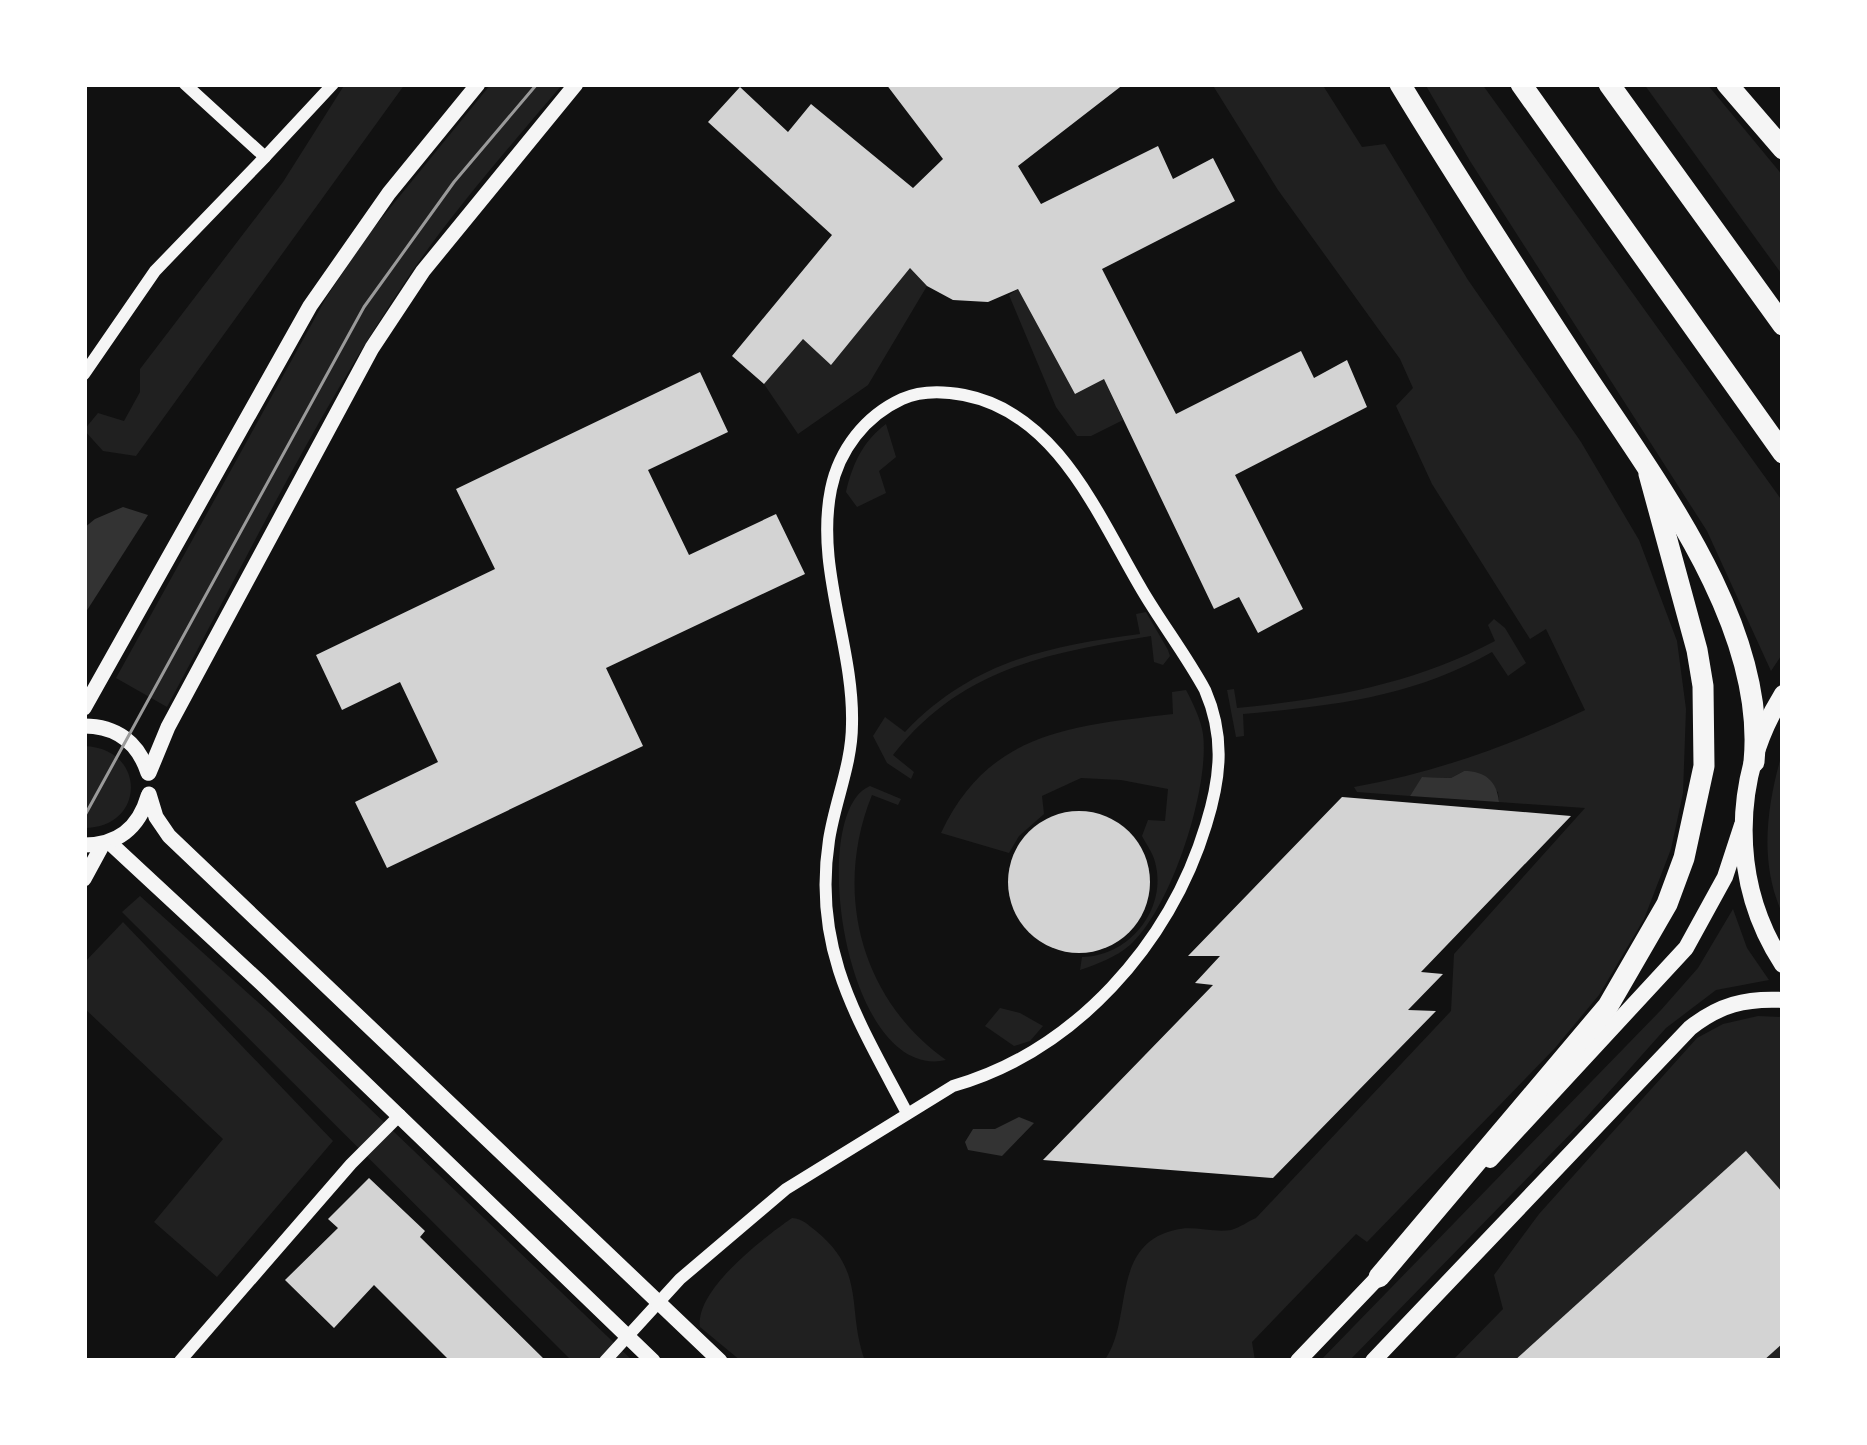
<svg xmlns="http://www.w3.org/2000/svg" width="1867" height="1445" font-family="Quicksand,sans-serif">
	<style>
		.green { fill: #202020 }
		.water { fill: #333 }
		.building { fill: #d3d3d3 }
		.lines { fill: none; stroke-linecap: round; stroke-linejoin: round }
		.minor { stroke: #f5f5f5; stroke-width: 12 }
		.tertiary { stroke: #f5f5f5; stroke-width: 15 }
		.secondary { stroke: #f5f5f5; stroke-width: 16 }
		.primary { stroke: #f5f5f5; stroke-width: 18 }
		.motorway { stroke: #f5f5f5; stroke-width: 21 }
		.tram { stroke: #9a9a9a; stroke-width: 3 }
	</style>
	<rect width="100%" height="100%" fill="#111"/>
	<g class="green">
		<polygon points="345,84 405,84 136,456 103,451 84,430 98,413 124,421 140,392 140,369 283,182"/>
		<path d="M491,84L562,85C511,145 458,205 413,270C319,408 246,560 167,707L116,678L326,298L368,235Z"/>
		<path d="M1212,84H1322L1362,147L1385,144L1468,280L1581,442L1639,540L1677,641L1686,709L1683,793L1671,849L1644,919L1599,995L1555,1048L1367,1242L1356,1234L1252,1342L1255,1361H1104C1134,1321 1109,1245 1175,1230C1192,1225 1213,1233 1231,1230C1239,1228 1249,1221 1256,1218L1451,1011L1454,954L1585,808L1499,802L1498,792L1464,771L1451,778L1423,777L1410,796L1357,792L1354,787C1434,773 1512,745 1585,710L1546,629L1530,639L1432,484L1396,406L1413,388L1400,359L1278,190Z"/>
		<polygon points="1425,84 1482,84 1783,502 1783,653 1771,671 1707,531 1470,161"/>
		<polygon points="1644,84 1707,84 1783,176 1783,276"/>
		<polygon points="910,268 927,286 868,385 798,434 764,384 803,339 831,364"/>
		<polygon points="1018,289 1075,394 1104,379 1123,420 1091,436 1077,436 1056,407 1009,295"/>
		<path d="M886,424L896,457L879,471L886,493L857,507L846,492C852,465 863,441 886,424Z"/>
		<path d="M1146,612L1168,650L1170,656L1163,665L1154,662L1151,636C1048,653 961,668 893,755L914,772L911,779L887,763L873,736L885,717L905,732C972,662 1047,646 1140,634L1136,614Z"/>
		<path d="M1494,619L1505,628L1526,663L1508,676L1492,652C1413,697 1332,706 1243,714L1244,736L1236,737L1227,690L1234,689L1237,708C1329,699 1414,684 1495,641L1488,625Z"/>
		<path d="M1186,690C1193,703 1201,720 1203,734C1210,788 1171,909 1130,945C1116,957 1098,964 1080,970L1082,957C1129,957 1168,909 1155,862C1153,853 1146,844 1142,836L1148,820L1165,821L1168,789L1121,780L1081,778L1042,796L1044,814L1019,836L1009,853L941,833C989,731 1072,726 1173,714L1172,692Z"/>
		<path d="M84,746C147,748 146,828 84,828Z"/>
		<path d="M1783,750V915C1758,862 1767,804 1783,750Z"/>
		<path d="M870,786L901,799L898,805L872,795C833,891 860,999 946,1060C845,1083 806,812 870,786Z"/>
		<polygon points="140,896 270,1013 633,1361 572,1361 122,912"/>
		<polygon points="1733,909 1747,948 1769,980 1716,990 1666,1028 1583,1121 1349,1361 1320,1361 1661,1010 1698,968"/>
		<polygon points="123,922 333,1141 217,1277 154,1222 223,1139 84,1008 84,963"/>
		<polygon points="1000,1008 1020,1013 1043,1026 1030,1041 1014,1046 985,1026"/>
		<polygon points="1758,1016 1783,1017 1783,1361 1452,1361 1503,1309 1494,1275 1539,1214 1697,1038 1723,1024"/>
		<path d="M792,1218C803,1219 807,1224 816,1231C867,1273 846,1308 865,1361H741L700,1327C695,1290 762,1239 792,1218Z"/>
	</g>
	<g class="water">
		<polygon points="123,507 148,515 84,615 84,528 95,519"/>
		<path d="M1464,771C1485,771 1497,781 1499,802L1410,796L1422,777L1451,778Z"/>
		<polygon points="1019,1117 1034,1123 1002,1156 968,1150 965,1142 973,1129 995,1129"/>
	</g>
	<g class="building">
		<polygon points="886,84 1124,84 1018,166 1041,204 1158,146 1173,179 1213,158 1235,201 1102,269 1176,414 1301,351 1314,378 1347,360 1367,407 1235,475 1303,609 1258,633 1239,597 1214,609 1104,379 1075,394 1018,289 988,302 953,300 927,286 910,268 831,365 803,339 764,384 732,356 832,235 708,122 740,87 788,132 811,104 913,188 943,159"/>
		<polygon points="700,372 728,432 648,470 689,555 776,514 805,574 606,668 643,746 387,868 355,802 438,762 400,682 342,710 316,655 495,569 456,489"/>
		<polygon points="1342,797 1571,816 1421,972 1443,974 1408,1010 1436,1011 1273,1178 1043,1160 1213,985 1195,983 1220,956 1188,956"/>
		<circle cx="1079" cy="882" r="71"/>
		<polygon points="1746,1151 1783,1193 1783,1343 1763,1361 1514,1361"/>
		<polygon points="369,1178 425,1231 420,1237 546,1361 450,1361 374,1285 334,1328 285,1280 338,1228 328,1219"/>
	</g>
	<g class="lines">
		<g class="minor">
			<polyline points="185,84 265,157 333,84"/>
			<polyline points="84,374 155,271 265,157"/>
			<polyline points="180,1361 351,1164 400,1115"/>
			<path d="M605,1361L680,1279L786,1189L953,1086C1075,1051 1170,944 1206,825C1221,777 1225,736 1205,690C1186,655 1162,624 1142,590C1098,516 1058,413 964,395C943,391 922,390 902,399C865,416 839,450 831,489C815,568 854,646 852,724C852,764 835,801 829,840C812,950 858,1020 907,1113"/>
		</g>
		<g class="tertiary">
			<polyline points="84,708 310,306 389,193 478,84"/>
			<path d="M84,726C116,726 138,742 148,773"/>
			<polyline points="149,773 168,727 372,348 423,271 576,84"/>
			<polyline points="149,794 156,817 169,836 720,1361"/>
			<polyline points="109,842 261,983 653,1361"/>
			<path d="M84,845C117,845 139,828 148,796"/>
			<polyline points="84,879 103,844"/>
		</g>
		<g class="secondary">
			<polyline points="1490,1160 1686,948 1725,877 1742,825"/>
			<polyline points="1298,1361 1385,1270"/>
			<path d="M1373,1361L1690,1028C1719,1005 1745,998 1783,1000"/>
		</g>
		<path class="primary" d="M1783,694C1731,777 1730,883 1783,964"/>
		<g class="motorway">
			<path d="M1400,84C1455,175 1513,264 1571,353C1645,468 1768,619 1754,762"/>
			<polyline points="1521,84 1783,453"/>
			<polyline points="1609,84 1783,325"/>
			<polyline points="1727,84 1783,149"/>
			<polyline points="1379,1277 1608,1006 1667,904 1684,858 1704,766 1703,686 1697,650 1649,474"/>
		</g>
		<polyline class="tram" points="84,817 364,307 454,182 537,84"/>
	</g>
	<rect width="1867" height="1445" fill="none" stroke="#ffffff" stroke-width="174"/>
</svg>
